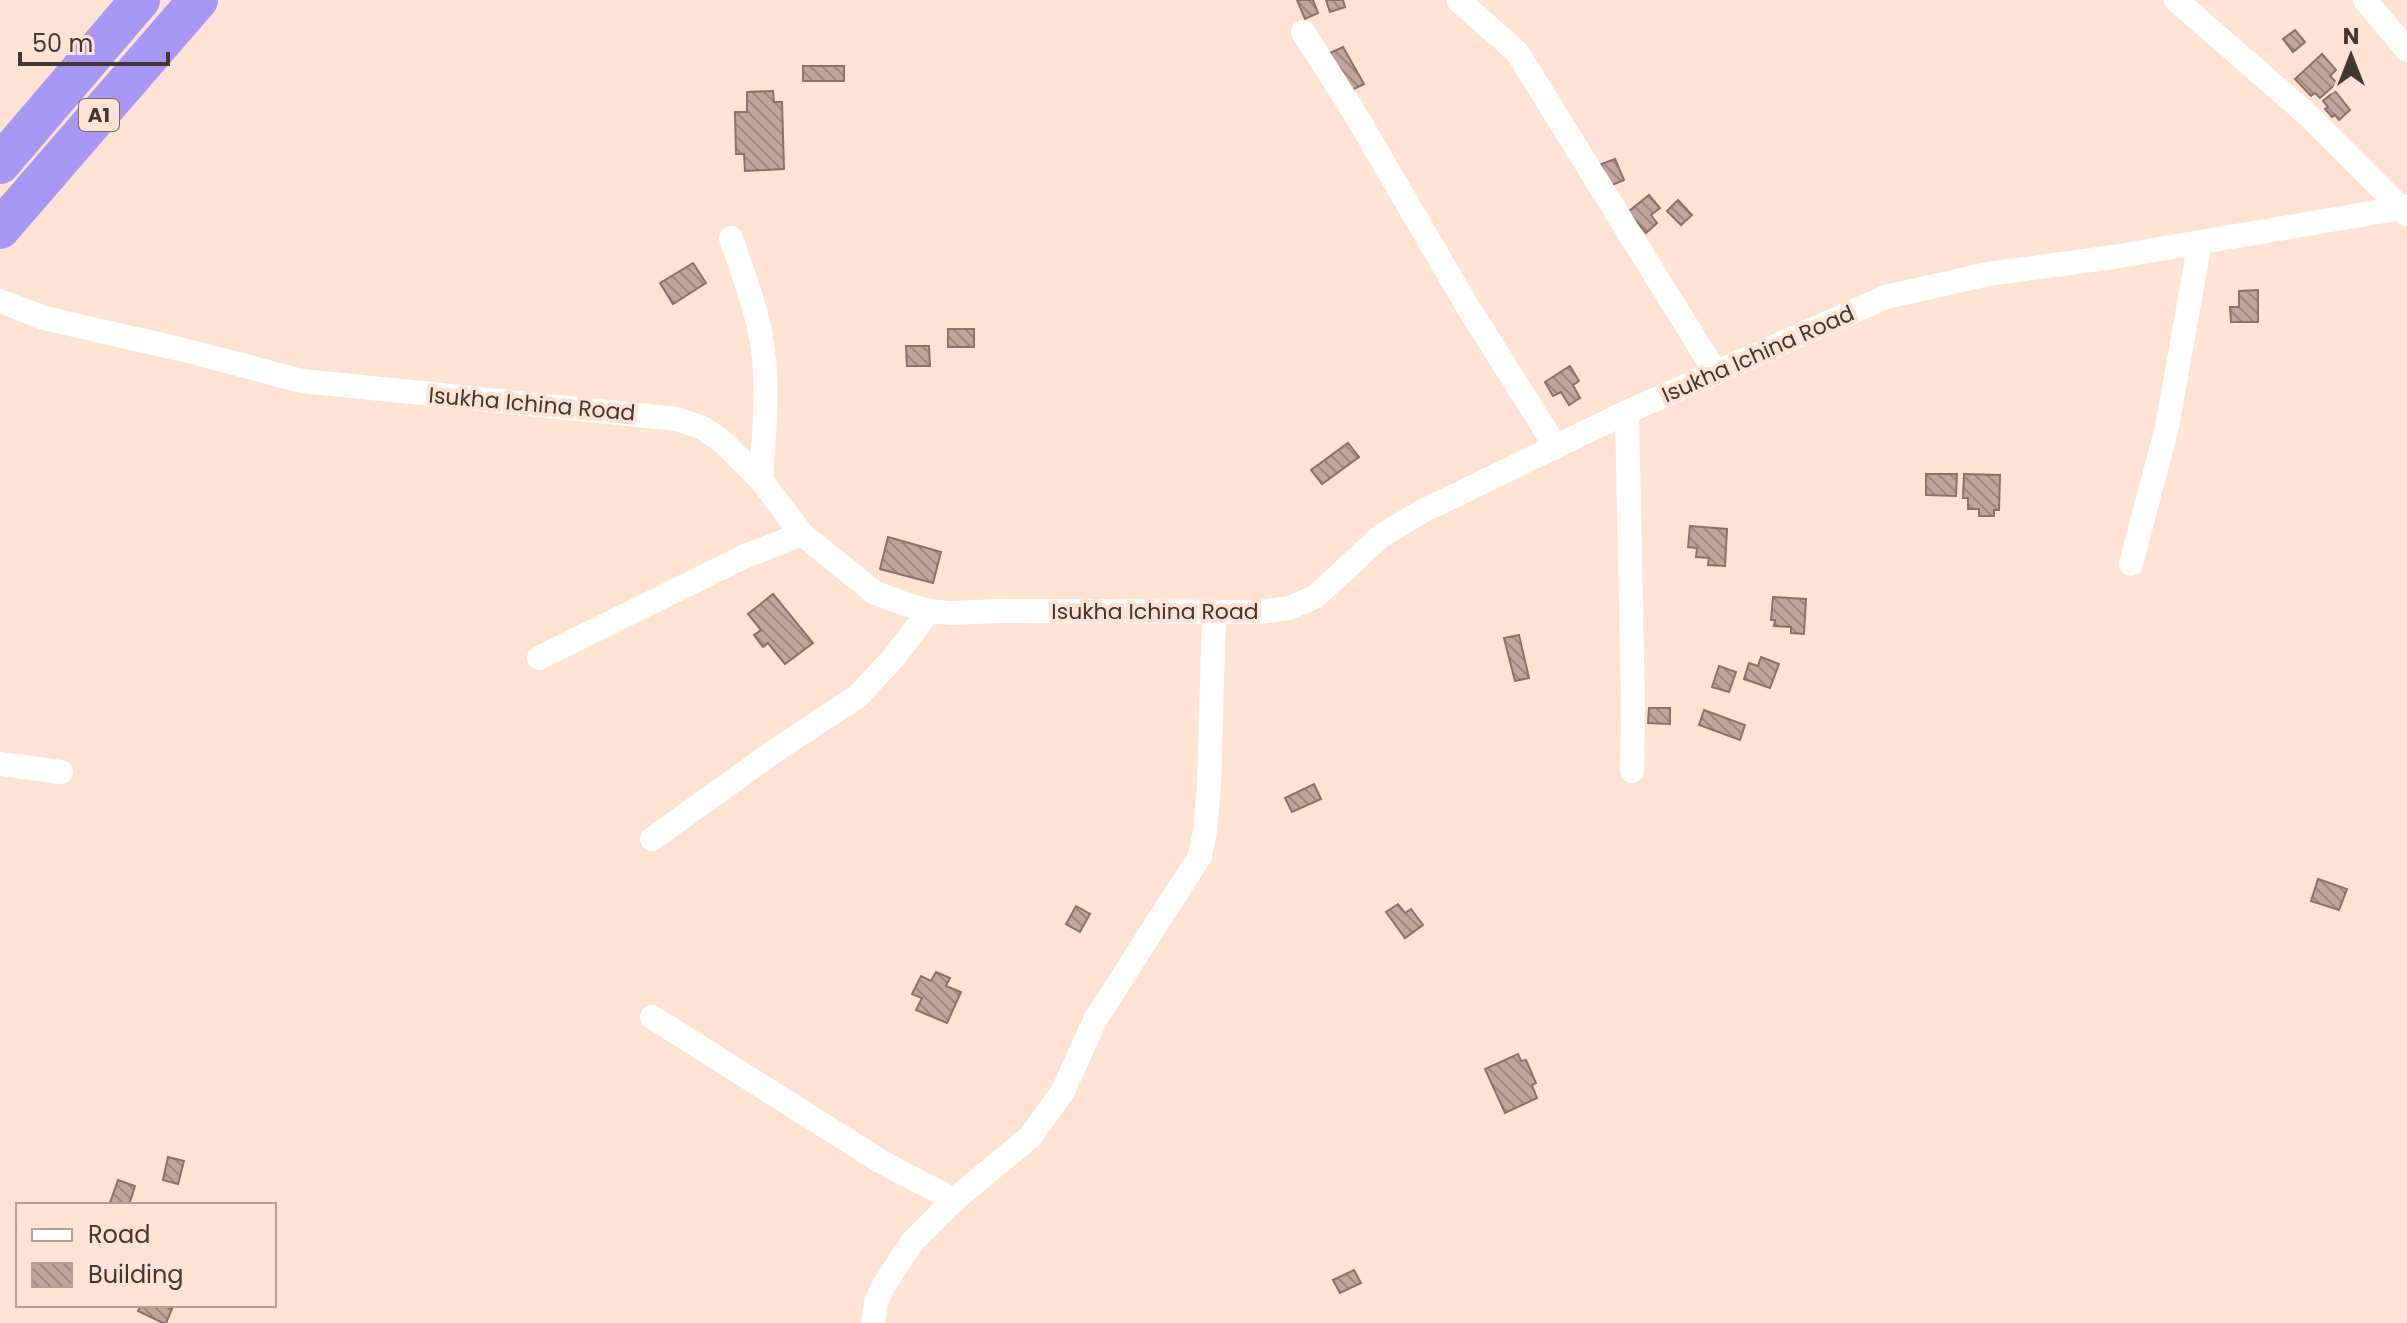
<svg xmlns="http://www.w3.org/2000/svg" width="2407" height="1323" font-family="Poppins,sans-serif">
	<style>
		.building { fill: url(#building-back-hatch); stroke: #8c7069; stroke-width: 2 }
		.lines { fill: none; stroke-linecap: round; stroke-linejoin: round }
		.minor { stroke: #fff; stroke-width: 24 }
		.trunk { stroke: #a698f4; stroke-width: 40 }
		.labels { text-anchor: middle; dominant-baseline: central; stroke-width: 8; stroke-linejoin: round; paint-order: stroke }
		.shield { fill: #fee2d3; stroke: #7a6a62; stroke-width: 2 }
		.shield-label { font-size: 20px; font-weight: bold; fill: #423732 }
		.street-label { font-size: 22px; fill: #423732; stroke: #fee2d3 }
	</style>
	<defs>
		<pattern id="building-back-hatch" width="6" height="6" patternUnits="userSpaceOnUse" patternTransform="scale(2)"><rect width="6" height="6" fill="#c2a49c"/><path d="M-1 5l2 2M0 0l6 6M5-1l2 2" fill="none" stroke="#9f8680"/></pattern>
	</defs>
	<rect width="100%" height="100%" fill="#fee2d3"/>
	<g class="building">
		<polygon points="1297,0 1313,0 1318,13 1305,19"/>
		<polygon points="1326,0 1343,0 1345,7 1330,12"/>
		<polygon points="2295,30 2305,42 2293,52 2283,39"/>
		<polygon points="1343,47 1364,84 1352,90 1330,53"/>
		<polygon points="2322,54 2336,70 2330,76 2337,83 2320,98 2315,93 2311,96 2295,79"/>
		<rect x="803" y="66" width="41" height="15"/>
		<polygon points="773,91 774,102 782,102 784,169 745,171 744,154 736,154 735,112 747,112 747,92"/>
		<polygon points="2335,91 2350,110 2339,120 2335,115 2332,117 2325,109 2328,107 2323,101"/>
		<polygon points="1615,159 1624,180 1610,186 1601,164"/>
		<polygon points="1649,195 1660,208 1651,215 1657,223 1646,233 1628,212"/>
		<polygon points="1678,200 1692,215 1681,225 1667,211"/>
		<polygon points="693,263 706,283 673,304 660,283"/>
		<polygon points="2258,290 2258,322 2231,322 2230,307 2239,307 2239,291"/>
		<rect x="948" y="329" width="26" height="18"/>
		<polygon points="906,346 929,346 930,366 907,366"/>
		<polygon points="1570,366 1579,381 1573,385 1580,398 1569,405 1561,392 1553,396 1545,382"/>
		<polygon points="1348,443 1359,457 1322,484 1311,470"/>
		<polygon points="1926,474 1957,474 1956,496 1926,495"/>
		<polygon points="1964,474 2000,475 1999,510 1994,510 1994,516 1979,516 1979,509 1968,509 1968,498 1963,498"/>
		<polygon points="1690,526 1727,529 1725,566 1708,565 1709,558 1696,557 1697,548 1688,547"/>
		<polygon points="888,537 941,552 933,583 880,569"/>
		<polygon points="773,594 813,643 785,664 768,643 763,647 754,635 761,630 748,614"/>
		<polygon points="1773,597 1806,599 1804,634 1791,633 1791,627 1774,626 1775,620 1771,620"/>
		<polygon points="1519,635 1529,678 1515,681 1504,638"/>
		<polygon points="1761,657 1779,664 1770,688 1744,679 1749,663 1758,666"/>
		<polygon points="1719,666 1736,672 1729,692 1712,687"/>
		<polygon points="1649,708 1670,708 1670,724 1648,723"/>
		<polygon points="1704,710 1745,725 1740,740 1699,725"/>
		<polygon points="1314,784 1321,799 1292,812 1285,798"/>
		<polygon points="2318,879 2347,889 2339,910 2311,901"/>
		<polygon points="1398,904 1405,913 1411,909 1423,925 1405,938 1386,912"/>
		<polygon points="1076,906 1090,914 1080,932 1066,924"/>
		<polygon points="936,972 950,978 946,986 961,992 947,1023 916,1010 922,998 912,994 921,976 931,981"/>
		<polygon points="1518,1054 1521,1061 1526,1060 1536,1083 1532,1085 1537,1098 1505,1113 1485,1069"/>
		<polygon points="168,1157 184,1161 178,1184 163,1180"/>
		<polygon points="118,1180 135,1186 129,1205 110,1203"/>
		<polygon points="1354,1270 1361,1283 1340,1293 1333,1280"/>
		<polygon points="141,1305 164,1305 172,1309 166,1323 163,1323 138,1311"/>
	</g>
	<g class="lines">
		<g class="minor">
			<polyline points="2176,0 2309,116 2407,214"/>
			<polyline points="2365,0 2407,50"/>
			<polyline points="1459,1 1517,52 1716,373"/>
			<polyline points="1303,32 1354,112 1466,304 1556,447"/>
			<path d="M731,238C741,269 754,300 760,332C770,380 764,432 761,480"/>
			<polyline points="0,301 44,318 184,350 302,381 677,419 703,428 724,443 761,480 802,534 875,593 905,604 929,611 951,613 999,611 1260,612 1289,608 1315,597 1381,536 1421,512 1627,412 1886,297 1988,274 2113,257 2407,207"/>
			<polyline points="1627,412 1633,706 1632,771"/>
			<polyline points="2131,564 2167,427 2200,242"/>
			<polyline points="539,658 743,557 802,534"/>
			<polyline points="0,764 61,772"/>
			<polyline points="652,839 779,748 858,696 895,656 929,611"/>
			<polyline points="652,1017 880,1161 954,1200"/>
			<polyline points="873,1323 876,1302 884,1285 913,1241 954,1200 1030,1137 1063,1091 1095,1020 1200,856 1205,831 1209,786 1214,613"/>
		</g>
		<g class="trunk">
			<polyline points="0,164 140,0"/>
			<polyline points="0,229 198,0"/>
		</g>
	</g>
	<g class="labels">
		<rect class="shield" x="79" y="99" width="40" height="32" rx="6"/>
		<g class="shield-label">
			<text x="99" y="115">A1</text>
		</g>
		<g class="street-label">
			<text transform="translate(1758 354) rotate(-24)">Isukha Ichina Road</text>
			<text transform="translate(532 404) rotate(5)">Isukha Ichina Road</text>
			<text x="1155" y="611">Isukha Ichina Road</text>
		</g>
	</g>
	<rect x="16" y="1203" width="260" height="104" fill="#fee2d3" stroke="#b39e93" stroke-width="2"/>
	<rect x="32" y="1229" width="40" height="12" fill="#ffffff" stroke="#b39e93" stroke-width="2"/>
	<text x="88" y="1243" font-size="24" fill="#423732">Road</text>
	<rect x="32" y="1263" width="40" height="24" fill="url(#building-back-hatch)" stroke="#b39e93" stroke-width="2"/>
	<text x="88" y="1283" font-size="24" fill="#423732">Building</text>
	<g transform="translate(2351 56)" stroke="#fee2d3" stroke-width="6" paint-order="stroke">
	<path d="M0-6L14 30L0 20L-14 30Z" fill="#423732"/>
	<text y="-12" font-size="22" font-weight="bold" text-anchor="middle" fill="#423732">N</text>
	</g>
	<path d="M20 52v12h148v-12" fill="none" stroke="#423732" stroke-width="4"/>
	<text x="32" y="52" font-size="24" fill="#423732" stroke="#fee2d3" stroke-width="6" paint-order="stroke">50 m</text>
</svg>
